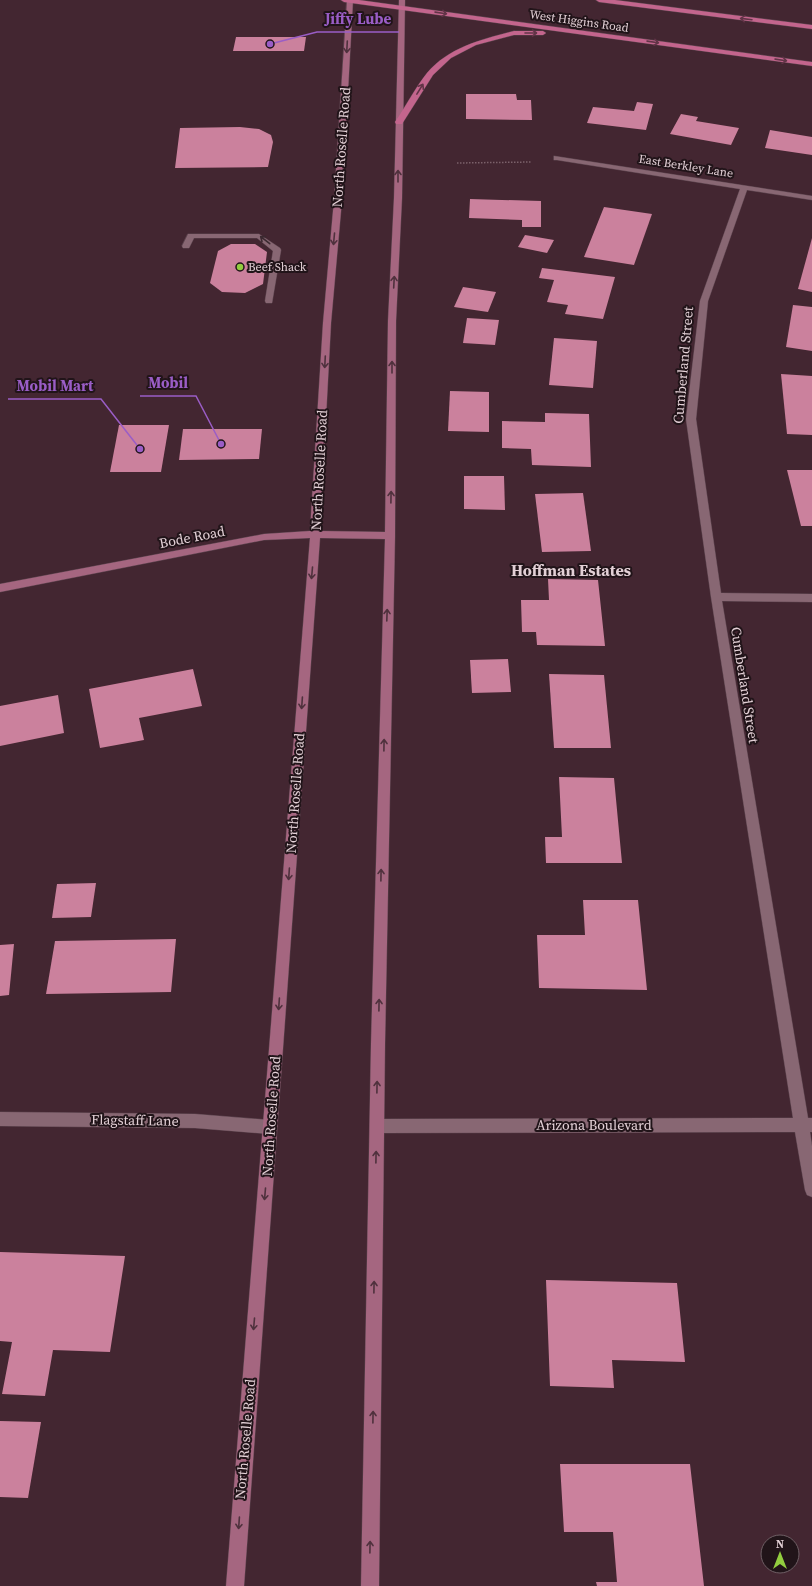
<svg xmlns="http://www.w3.org/2000/svg" width="812" height="1586" font-family="'Source Serif 4',serif">
	<style>
		.building { fill: #cb819d }
		.lines { fill: none; stroke-linecap: round; stroke-linejoin: round }
		.lane-casing { stroke: #5c444e; stroke-width: 1 }
		.street-casing { stroke: #5c444e; stroke-width: 1 }
		.secondary-casing { stroke: #5c444e; stroke-width: 1 }
		.primary-casing { stroke: #5c444e; stroke-width: 1 }
		.path { stroke: #7b616a; stroke-width: 1.5; stroke-dasharray: 1.5 1.5; stroke-linecap: butt }
		.lane { fill: #886773; fill-rule: evenodd }
		.street { fill: #886773; fill-rule: evenodd }
		.secondary { fill: #a56680; fill-rule: evenodd }
		.primary { fill: #c3658d; fill-rule: evenodd }
		.oneway { stroke: #623447 }
		.oneway2 { stroke: #4f313d }
		.oneway3 { stroke: #3b2930 }
		.poi-dot { fill: #92cd3f; stroke: #211419; stroke-width: 1.5 }
		.labels { text-anchor: middle; dominant-baseline: central; stroke-width: 4; stroke-linejoin: round; paint-order: stroke }
		.far-street-label { font-size: 12px; fill: #e3d0d6; stroke: #211419 }
		.far-poi-label { font-size: 12px; fill: #e3d0d6; stroke: #211419; text-anchor: start }
		.street-label { font-size: 14px; fill: #e3d0d6; stroke: #211419 }
		.quarter-label { font-size: 16px; font-weight: bold; fill: #e3d0d6; stroke: #211419 }
		.leader { fill: none; stroke: #9a5dc6; stroke-width: 1.5 }
		.callout-dot { fill: #9a5dc6; stroke: #211419; stroke-width: 1.5 }
		.callout-label { font-size: 15px; text-anchor: middle; font-weight: bold; fill: #9a5dc6; stroke: #211419; stroke-width: 4; stroke-linejoin: round; paint-order: stroke }
	</style>
	<rect width="100%" height="100%" fill="#432631"/>
	<g class="building">
		<polygon points="236,37 306,37 304,51 233,51"/>
		<polygon points="466,94 516,94 517,100 531,100 532,120 466,119"/>
		<polygon points="637,102 653,104 646,130 587,123 593,107 634,111"/>
		<polygon points="681,114 698,117 696,121 739,128 731,145 670,134"/>
		<polygon points="240,127 259,129 271,135 273,142 268,167 175,168 180,128"/>
		<polygon points="770,130 812,137 812,155 765,148"/>
		<polygon points="470,199 541,201 541,227 522,227 522,220 469,218"/>
		<polygon points="604,207 652,214 634,265 584,257"/>
		<polygon points="525,235 554,240 547,253 518,247"/>
		<polygon points="812,238 812,292 798,289"/>
		<polygon points="231,244 255,244 267,252 263,284 245,293 222,292 210,283 218,251"/>
		<polygon points="542,268 615,277 603,319 565,314 568,305 547,302 554,280 539,278"/>
		<polygon points="463,287 496,292 488,312 454,307"/>
		<polygon points="793,305 812,307 812,351 786,347"/>
		<polygon points="467,318 499,320 495,345 463,343"/>
		<polygon points="554,338 597,341 593,388 549,385"/>
		<polygon points="781,374 812,376 812,435 787,434"/>
		<polygon points="450,391 489,392 489,432 448,431"/>
		<polygon points="545,413 589,414 591,467 532,465 531,449 502,448 502,421 545,422"/>
		<polygon points="119,425 169,425 161,472 110,472"/>
		<polygon points="183,429 262,429 259,459 179,460"/>
		<polygon points="787,470 812,470 812,526 801,526"/>
		<polygon points="464,476 504,476 505,510 464,509"/>
		<polygon points="583,493 591,551 542,552 535,494"/>
		<polygon points="548,579 598,580 605,646 537,645 536,632 522,632 521,600 549,600"/>
		<polygon points="508,659 511,692 472,693 470,660"/>
		<polygon points="193,669 202,706 139,718 144,740 100,748 89,689"/>
		<polygon points="549,674 604,675 611,748 554,748"/>
		<polygon points="58,695 64,733 0,746 0,706"/>
		<polygon points="559,777 614,778 622,863 546,863 545,837 562,837"/>
		<polygon points="96,883 91,917 52,918 57,884"/>
		<polygon points="583,900 638,900 647,990 539,988 537,935 585,935"/>
		<polygon points="176,939 171,992 46,994 55,941"/>
		<polygon points="14,944 9,995 0,996 0,945"/>
		<polygon points="0,1252 125,1256 110,1352 53,1350 45,1396 2,1394 12,1342 0,1341"/>
		<polygon points="546,1280 677,1283 685,1362 612,1360 614,1388 550,1386"/>
		<polygon points="0,1421 41,1422 28,1498 0,1497"/>
		<polygon points="560,1464 690,1464 704,1586 597,1586 596,1582 617,1582 613,1532 564,1532"/>
	</g>
	<g class="lines">
		<g class="lane-casing">
			<polygon id="lane" points="188,234 259,234 280,248 281,250 272,303 266,303 265,301 273,251 257,238 194,238 189,248 183,248 182,246"/>
		</g>
		<g class="street-casing">
			<g id="street">
				<polygon points="554,156 812,196 812,200 747,190 708,301 696,419 721,593 812,594 812,602 722,601 808,1118 812,1118 812,1132 810,1132 812,1146 812,1197 807,1195 805,1190 795,1132 377,1133 372,1131 370,1126 372,1121 377,1119 793,1118 711,597 686,419 700,301 740,189 557,160 554,160"/>
				<polygon points="0,1112 195,1114 270,1120 275,1122 277,1127 275,1132 270,1134 195,1128 0,1126"/>
			</g>
		</g>
		<g class="secondary-casing">
			<polygon id="secondary" points="347,0 353,0 342,200 331,323 320,531 385,532 388,321 394,198 399,0 405,0 402,198 396,321 395,536 385,1044 379,1586 361,1586 371,1044 385,539 320,538 244,1586 226,1586 310,538 264,540 0,592 0,584 264,534 310,531 323,323 334,200"/>
		</g>
		<g class="primary-casing">
			<g id="primary">
				<polygon points="341,0 359,0 812,62 812,66 344,2"/>
				<polygon points="596,0 615,0 812,25 812,29 599,2"/>
				<path d="M514,31H543L546,33L543,35H514L476,45L451,58L433,75L402,124H396L395,122C406,106 415,88 427,73C449,47 483,39 514,31Z"/>
			</g>
		</g>
		<polyline class="path" points="457,163 532,162"/>
		<use href="#lane" class="lane"/>
		<use href="#street" class="street"/>
		<use href="#secondary" class="secondary"/>
		<use href="#primary" class="primary"/>
	</g>
	<defs><path id="oneway-shaft" d="M-6 0H5M1.5-3L5.5 0L1.5 3" fill="none" stroke-width="1.6" stroke-linecap="round" stroke-linejoin="round"/></defs>
	<g class="oneway">
		<use href="#oneway-shaft" transform="translate(441 13) rotate(8)"/>
		<use href="#oneway-shaft" transform="translate(746 19) rotate(-173)"/>
		<use href="#oneway-shaft" transform="translate(531 33)"/>
		<use href="#oneway-shaft" transform="translate(653 42) rotate(8)"/>
		<use href="#oneway-shaft" transform="translate(781 60) rotate(8)"/>
		<use href="#oneway-shaft" transform="translate(420 89) rotate(-58)"/>
	</g>
	<g class="oneway2">
		<use href="#oneway-shaft" transform="translate(347 47) rotate(93)"/>
		<use href="#oneway-shaft" transform="translate(398 176) rotate(-90)"/>
		<use href="#oneway-shaft" transform="translate(334 239) rotate(95)"/>
		<use href="#oneway-shaft" transform="translate(394 282) rotate(-87)"/>
		<use href="#oneway-shaft" transform="translate(325 362) rotate(93)"/>
		<use href="#oneway-shaft" transform="translate(392 367) rotate(-90)"/>
		<use href="#oneway-shaft" transform="translate(391 497) rotate(-89)"/>
		<use href="#oneway-shaft" transform="translate(312 573) rotate(95)"/>
		<use href="#oneway-shaft" transform="translate(387 615) rotate(-88)"/>
		<use href="#oneway-shaft" transform="translate(302 703) rotate(94)"/>
		<use href="#oneway-shaft" transform="translate(384 745) rotate(-89)"/>
		<use href="#oneway-shaft" transform="translate(289 874) rotate(94)"/>
		<use href="#oneway-shaft" transform="translate(381 875) rotate(-89)"/>
		<use href="#oneway-shaft" transform="translate(279 1004) rotate(94)"/>
		<use href="#oneway-shaft" transform="translate(379 1005) rotate(-89)"/>
		<use href="#oneway-shaft" transform="translate(377 1087) rotate(-89)"/>
		<use href="#oneway-shaft" transform="translate(376 1157) rotate(-89)"/>
		<use href="#oneway-shaft" transform="translate(265 1194) rotate(95)"/>
		<use href="#oneway-shaft" transform="translate(374 1287) rotate(-89)"/>
		<use href="#oneway-shaft" transform="translate(254 1324) rotate(95)"/>
		<use href="#oneway-shaft" transform="translate(373 1417) rotate(-89)"/>
		<use href="#oneway-shaft" transform="translate(239 1523) rotate(94)"/>
		<use href="#oneway-shaft" transform="translate(370 1547) rotate(-89)"/>
	</g>
	<use class="oneway3" href="#oneway-shaft" transform="translate(265 240) rotate(-142)"/>
	<circle class="poi-dot" cx="240" cy="267" r="4"/>
	<g class="labels">
		<g class="far-street-label">
			<text transform="translate(579 21) rotate(8)">West Higgins Road</text>
			<text transform="translate(686 166) rotate(9)">East Berkley Lane</text>
		</g>
		<g class="far-poi-label">
			<text x="248" y="267">Beef Shack</text>
		</g>
		<g class="street-label">
			<text transform="translate(341 147) rotate(-86)">North Roselle Road</text>
			<text transform="translate(683 365) rotate(-85)">Cumberland Street</text>
			<text transform="translate(319 470) rotate(-87)">North Roselle Road</text>
			<text transform="translate(192 537) rotate(-11)">Bode Road</text>
			<text transform="translate(745 685) rotate(81)">Cumberland Street</text>
			<text transform="translate(295 793) rotate(-86)">North Roselle Road</text>
			<text transform="translate(271 1116) rotate(-86)">North Roselle Road</text>
			<text transform="translate(135 1120) rotate(1)">Flagstaff Lane</text>
			<text x="594" y="1125">Arizona Boulevard</text>
			<text transform="translate(245 1439) rotate(-85)">North Roselle Road</text>
		</g>
		<g class="quarter-label">
			<text x="571" y="570">Hoffman Estates</text>
		</g>
	</g>
	<path class="leader" d="M270 44L317 32H399M221 444L196 396H140M140 449L101 399H8"/>
	<g class="callout-dot">
		<circle cx="270" cy="44" r="4"/>
		<circle cx="221" cy="444" r="4"/>
		<circle cx="140" cy="449" r="4"/>
	</g>
	<g class="callout-label">
		<text x="358" y="24">Jiffy Lube</text>
		<text x="168" y="388">Mobil</text>
		<text x="55" y="391">Mobil Mart</text>
	</g>
	<g transform="translate(780 1554)"><circle r="19" fill="#211419" stroke="#6f5f65"/>
	<path d="M0-3L7 15L0 10L-7 15Z" fill="#92cd3f"/>
	<text y="-6" font-size="11" font-weight="bold" text-anchor="middle" fill="#e3d0d6">N</text>
	</g>
</svg>
